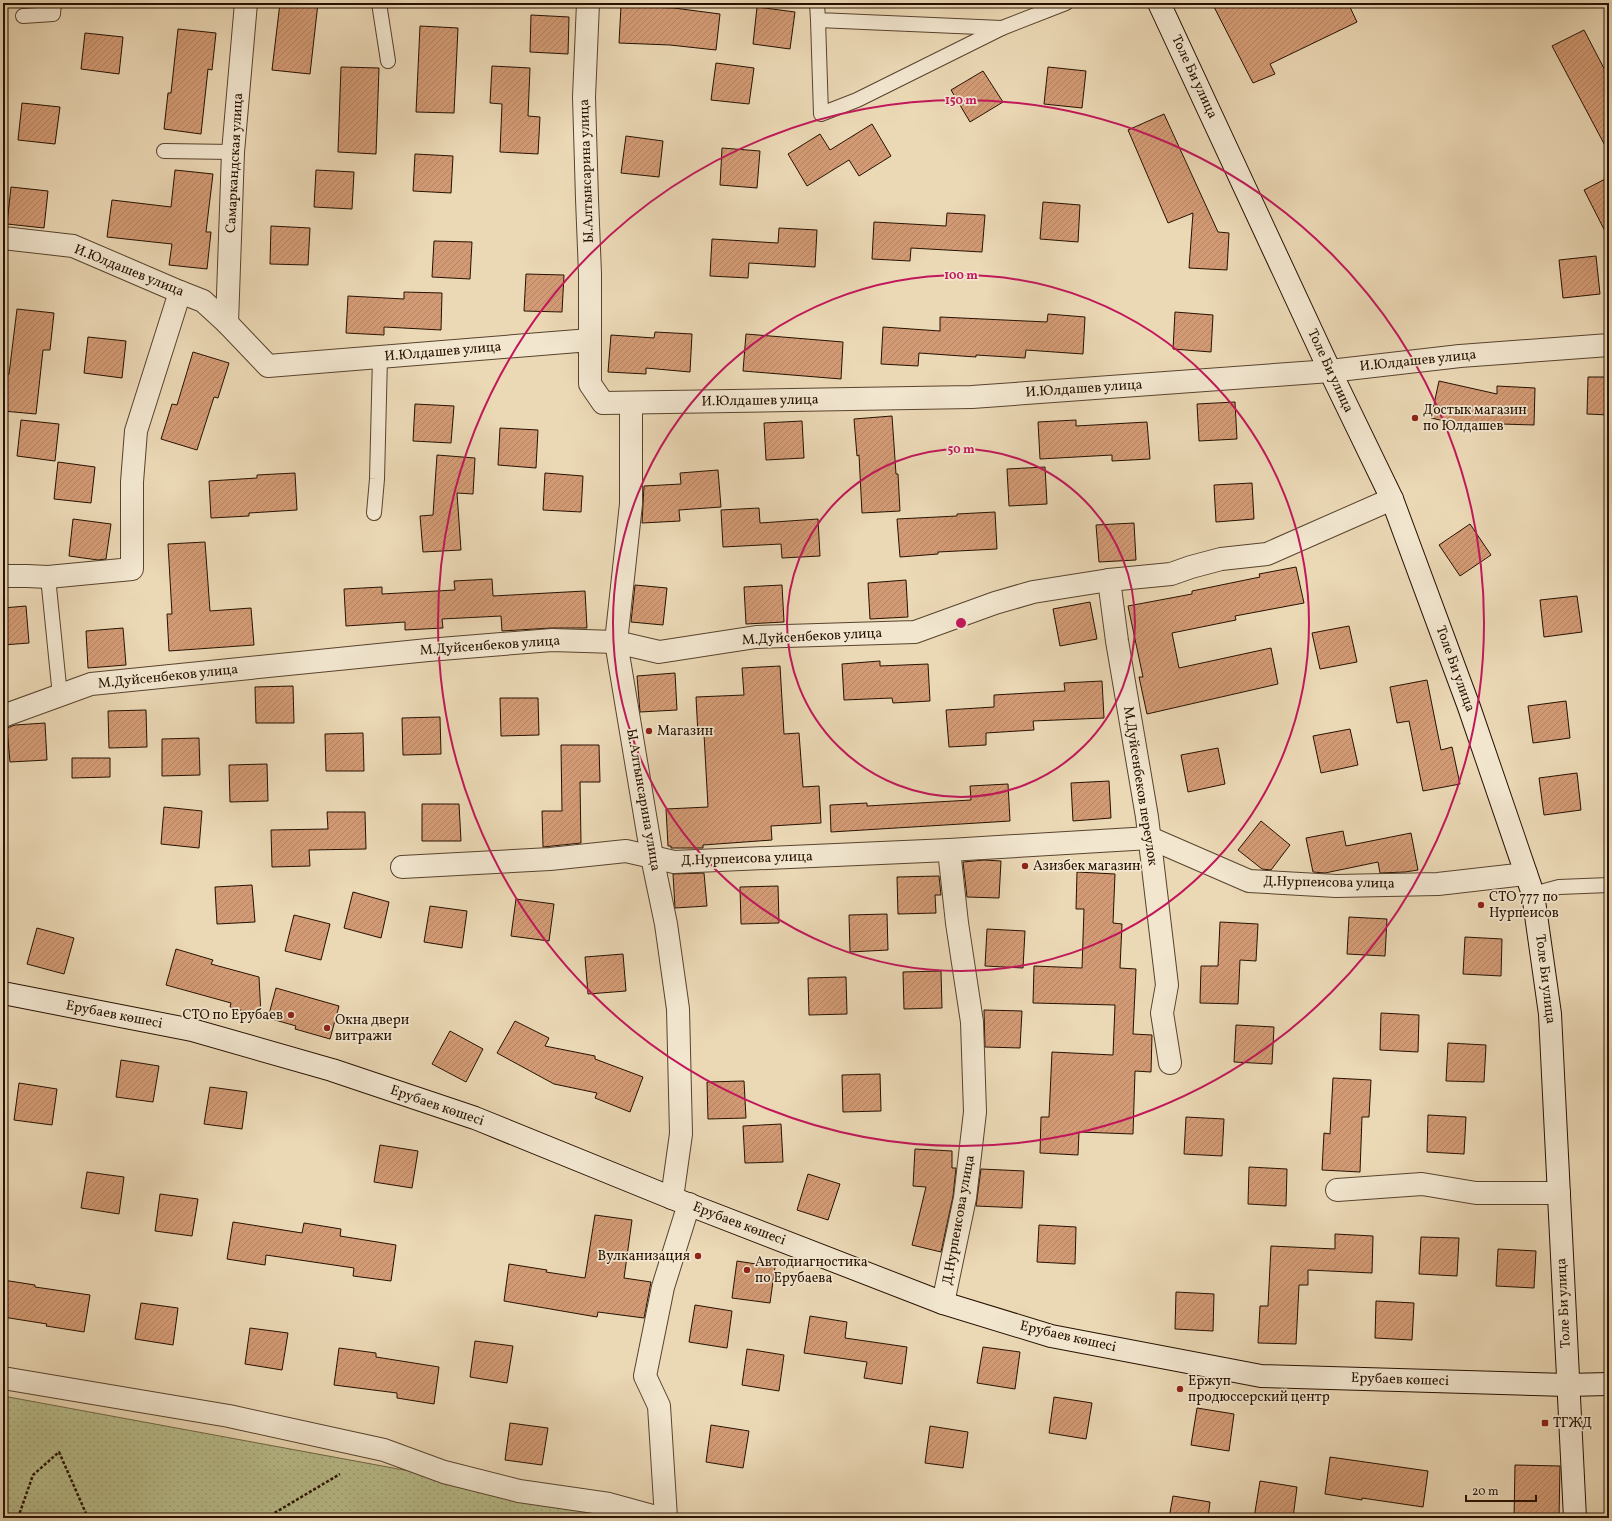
<svg xmlns="http://www.w3.org/2000/svg" width="1612" height="1521" font-family="Vollkorn,serif">
	<style>
		.park { fill: url(#park-dots); stroke: #706846 }
		.building { fill: url(#building-hatch); stroke: #271100 }
		.lines { fill: none; stroke-linecap: round; stroke-linejoin: round }
		.lane-casing { stroke: #58432d; stroke-width: 16 }
		.street-casing { stroke: #58432d; stroke-width: 24 }
		.secondary-casing { stroke: #271100; stroke-width: 24 }
		.path { stroke: #271100; stroke-width: 2.5; stroke-dasharray: 3 2; stroke-linecap: butt }
		.lane { stroke: #f2e6cf; stroke-width: 14 }
		.street { stroke: #f2e6cf; stroke-width: 22 }
		.secondary { stroke: #f2e6cf; stroke-width: 22 }
		.ring { fill: none; stroke: #c2185b; stroke-width: 2 }
		.poi-dot { fill: #8f2418; stroke: #f2e6cf; stroke-width: 1.5 }
		.labels { text-anchor: middle; dominant-baseline: central; stroke-width: 3.5; stroke-linejoin: round; paint-order: stroke }
		.street-label { font-size: 14px; fill: #271100; stroke: #f2e6cf }
		.poi-label { font-size: 14px; fill: #271100; stroke: #f2e6cf; text-anchor: start }
		.centre { fill: #c2185b; stroke: #f2e6cf; stroke-width: 2 }
		.ring-label { font-size: 12px; text-anchor: middle; font-weight: bold; fill: #c2185b; stroke: #f2e6cf; stroke-width: 3.5; stroke-linejoin: round; paint-order: stroke }
	</style>
	<defs>
		<pattern id="park-dots" width="8" height="8" patternUnits="userSpaceOnUse"><rect width="8" height="8" fill="#b9be8c"/><path d="M2 2h.1M6 6h.1" fill="none" stroke="#9fa277" stroke-width="1.8" stroke-linecap="round"/></pattern>
		<pattern id="building-hatch" width="6" height="6" patternUnits="userSpaceOnUse"><rect width="6" height="6" fill="#d39b75"/><path d="M-1 1l2-2M0 6l6-6M5 7l2-2" fill="none" stroke="#b58463"/></pattern>
	</defs>
	<rect width="100%" height="100%" fill="#ebd8b5"/>
	<filter id="stains"><feTurbulence type="fractalNoise" baseFrequency=".005" numOctaves="4"/><feColorMatrix values="0 0 0 0 .2 0 0 0 0 .09 0 0 0 0 .02 0 0 0 .5 -.17"/></filter>
	<radialGradient id="worn" r=".72"><stop offset=".6" stop-color="#630" stop-opacity="0"/><stop offset="1" stop-color="#630" stop-opacity=".3"/></radialGradient>
	<polygon class="park" points="3,1396 664,1518 3,1518"/>
	<g class="building">
		<polygon points="280,3 318,3 310,74 272,70"/>
		<polygon points="1212,3 1348,3 1357,22 1270,64 1275,74 1253,83"/>
		<polygon points="621,6 674,8 720,14 716,50 670,45 619,43"/>
		<polygon points="757,7 795,12 790,49 753,44"/>
		<polygon points="531,15 569,17 568,54 530,52"/>
		<polygon points="420,26 458,28 454,113 416,112"/>
		<polygon points="178,29 216,33 212,70 208,69 201,134 164,129 168,93 171,93"/>
		<polygon points="1584,30 1609,78 1609,153 1552,46"/>
		<polygon points="85,33 123,37 119,74 81,69"/>
		<polygon points="716,63 754,68 749,104 711,100"/>
		<polygon points="492,66 530,68 528,116 540,117 538,154 500,152 502,104 490,103"/>
		<polygon points="341,67 379,68 376,154 338,152"/>
		<polygon points="1048,67 1086,71 1082,108 1044,104"/>
		<polygon points="983,71 1003,102 970,122 951,90"/>
		<polygon points="22,103 60,107 55,144 18,140"/>
		<polygon points="1164,114 1218,232 1229,233 1227,270 1189,268 1193,213 1168,223 1128,130"/>
		<polygon points="872,124 891,156 859,176 849,160 807,186 788,154 820,134 830,150"/>
		<polygon points="626,136 663,141 659,177 621,173"/>
		<polygon points="722,148 760,151 757,188 720,185"/>
		<polygon points="415,154 453,156 451,193 413,191"/>
		<polygon points="175,170 213,174 206,232 211,232 207,269 169,265 172,244 107,237 112,200 171,207"/>
		<polygon points="316,170 354,172 352,209 314,207"/>
		<polygon points="1609,177 1609,239 1584,190"/>
		<polygon points="11,187 48,191 44,228 7,224"/>
		<polygon points="1043,202 1080,205 1078,242 1040,239"/>
		<polygon points="947,213 985,215 982,252 911,248 910,261 872,259 874,222 946,226"/>
		<polygon points="271,226 310,228 308,265 270,264"/>
		<polygon points="779,228 817,230 815,267 749,263 748,278 710,276 712,239 778,243"/>
		<polygon points="434,241 472,242 470,279 432,277"/>
		<polygon points="1596,256 1600,294 1563,298 1559,260"/>
		<polygon points="526,274 564,275 562,312 524,311"/>
		<polygon points="404,292 442,293 441,330 384,327 384,335 346,333 348,296 404,299"/>
		<polygon points="17,309 54,313 50,350 43,350 36,414 3,411 3,373 9,374"/>
		<polygon points="1175,312 1213,315 1211,352 1173,349"/>
		<polygon points="1048,314 1085,317 1083,354 1026,350 1025,358 976,355 976,357 919,353 918,366 881,364 883,327 940,331 940,317 1047,322"/>
		<polygon points="655,332 692,334 690,372 646,368 646,374 608,372 611,335 654,338"/>
		<polygon points="746,334 843,342 841,379 743,371"/>
		<polygon points="88,337 126,341 122,378 84,373"/>
		<polygon points="193,352 229,363 218,398 214,397 197,450 161,439 172,404 177,405"/>
		<polygon points="1588,377 1609,377 1609,415 1587,414"/>
		<polygon points="1439,381 1497,394 1497,386 1535,388 1534,425 1468,423 1467,426 1431,418"/>
		<polygon points="1235,402 1237,439 1199,441 1197,404"/>
		<polygon points="415,404 454,406 451,443 413,441"/>
		<polygon points="892,416 896,474 898,474 900,511 862,513 859,455 857,456 854,419"/>
		<polygon points="21,420 59,424 55,461 17,456"/>
		<polygon points="1076,420 1076,426 1147,422 1150,459 1112,461 1112,455 1040,459 1038,422"/>
		<polygon points="802,421 804,458 766,460 764,423"/>
		<polygon points="500,428 538,430 536,468 498,465"/>
		<polygon points="437,455 475,458 473,494 457,493 461,550 423,552 420,516 433,515"/>
		<polygon points="58,462 95,467 91,503 54,499"/>
		<polygon points="1045,467 1047,504 1009,506 1007,469"/>
		<polygon points="718,470 721,507 679,510 680,521 642,523 644,486 681,484 680,473"/>
		<polygon points="295,473 297,510 249,513 249,516 211,518 209,481 257,478 257,475"/>
		<polygon points="545,473 583,476 581,512 543,510"/>
		<polygon points="1252,483 1254,519 1216,522 1214,485"/>
		<polygon points="759,508 760,523 818,519 820,556 782,558 781,544 723,547 721,510"/>
		<polygon points="995,512 997,549 938,552 938,554 900,557 897,519 957,516 957,514"/>
		<polygon points="73,519 111,524 106,559 98,560 69,556"/>
		<polygon points="1134,523 1136,560 1099,562 1096,525"/>
		<polygon points="1470,524 1491,555 1460,576 1439,545"/>
		<polygon points="205,542 210,611 251,608 254,645 169,651 167,614 172,614 168,544"/>
		<polygon points="1296,567 1304,603 1235,616 1236,620 1172,633 1179,668 1271,648 1278,684 1147,714 1139,677 1143,677 1128,606 1192,594 1192,591 1260,577 1259,574"/>
		<polygon points="492,579 493,596 585,591 587,628 551,628 502,631 501,616 442,619 443,628 405,630 405,622 346,626 344,589 382,587 382,594 455,590 454,581"/>
		<polygon points="906,580 908,617 870,619 868,583"/>
		<polygon points="635,585 667,588 663,625 631,622"/>
		<polygon points="782,585 784,622 746,624 744,587"/>
		<polygon points="1577,596 1582,632 1544,637 1540,600"/>
		<polygon points="1090,602 1097,639 1060,646 1053,609"/>
		<polygon points="26,606 29,643 3,645 3,608"/>
		<polygon points="1349,626 1357,662 1320,669 1312,633"/>
		<polygon points="123,628 126,665 88,668 86,631"/>
		<polygon points="880,661 880,666 928,664 930,701 893,703 892,698 844,700 842,664"/>
		<polygon points="780,666 784,734 799,733 803,787 819,786 821,823 771,826 772,840 703,845 703,848 671,848 671,846 668,846 666,809 708,807 704,734 698,735 696,697 744,695 742,668"/>
		<polygon points="675,673 677,710 640,712 637,676"/>
		<polygon points="1427,680 1441,750 1452,747 1460,784 1423,791 1409,721 1397,723 1390,687"/>
		<polygon points="1102,681 1104,718 1033,721 1034,730 986,733 986,745 949,747 946,710 994,707 994,695 1065,691 1064,683"/>
		<polygon points="293,686 294,723 256,723 255,687"/>
		<polygon points="500,698 538,698 539,735 501,736"/>
		<polygon points="1566,701 1570,738 1533,743 1528,706"/>
		<polygon points="146,710 147,747 109,748 108,711"/>
		<polygon points="440,717 441,754 403,755 402,718"/>
		<polygon points="45,723 47,760 10,762 7,728 15,725"/>
		<polygon points="1350,729 1358,765 1321,773 1313,736"/>
		<polygon points="363,733 364,771 326,771 325,734"/>
		<polygon points="199,738 200,775 162,776 162,739"/>
		<polygon points="561,745 599,745 600,782 580,782 581,843 543,847 542,811 562,811"/>
		<polygon points="1218,748 1225,784 1188,792 1181,755"/>
		<polygon points="72,758 110,758 110,777 72,778"/>
		<polygon points="267,764 268,801 230,802 229,765"/>
		<polygon points="1577,773 1581,810 1544,815 1539,778"/>
		<polygon points="1109,781 1111,818 1073,821 1071,783"/>
		<polygon points="1008,784 1010,821 831,832 830,805 867,803 867,806 971,800 970,786"/>
		<polygon points="422,804 459,804 461,841 422,841"/>
		<polygon points="164,807 202,811 199,848 161,844"/>
		<polygon points="327,812 365,812 366,849 309,850 310,866 272,867 271,830 328,829"/>
		<polygon points="1261,821 1290,845 1271,870 1262,869 1238,850"/>
		<polygon points="1343,831 1346,846 1411,833 1418,870 1405,872 1380,873 1378,862 1325,873 1313,872 1306,838"/>
		<polygon points="984,860 1001,861 999,898 967,897 963,862"/>
		<polygon points="1077,872 1115,874 1113,923 1122,924 1120,968 1136,969 1133,1034 1152,1035 1151,1072 1135,1071 1133,1134 1079,1132 1078,1155 1040,1153 1041,1117 1049,1117 1052,1052 1113,1055 1115,1005 1033,1003 1034,966 1082,968 1084,909 1076,909"/>
		<polygon points="704,873 707,906 675,908 673,874"/>
		<polygon points="939,876 941,895 935,895 936,913 898,914 897,877"/>
		<polygon points="252,885 255,922 217,924 215,887"/>
		<polygon points="778,886 779,923 741,924 740,887"/>
		<polygon points="353,892 389,902 381,938 344,928"/>
		<polygon points="516,899 554,904 549,941 511,936"/>
		<polygon points="430,906 467,911 462,948 424,942"/>
		<polygon points="887,914 888,950 850,952 849,915"/>
		<polygon points="294,915 330,924 321,960 285,951"/>
		<polygon points="1349,917 1387,919 1385,956 1347,954"/>
		<polygon points="1220,922 1258,924 1256,961 1240,960 1238,1004 1200,1003 1201,966 1218,966"/>
		<polygon points="37,928 74,938 64,974 27,964"/>
		<polygon points="987,929 1025,931 1023,968 985,966"/>
		<polygon points="1465,937 1502,939 1501,976 1463,974"/>
		<polygon points="176,949 213,960 211,964 259,977 261,1016 230,1007 231,1003 166,985"/>
		<polygon points="623,954 626,991 588,994 585,957"/>
		<polygon points="941,971 942,1008 904,1009 903,972"/>
		<polygon points="846,977 847,1014 809,1015 808,978"/>
		<polygon points="276,988 339,1006 330,1039 295,1029 296,1026 268,1018"/>
		<polygon points="984,1010 1022,1011 1020,1048 985,1047"/>
		<polygon points="1381,1013 1419,1015 1418,1052 1380,1050"/>
		<polygon points="515,1021 549,1038 545,1046 595,1056 595,1059 643,1077 630,1112 595,1098 597,1093 554,1084 497,1053"/>
		<polygon points="1236,1025 1274,1027 1272,1064 1234,1062"/>
		<polygon points="450,1031 483,1049 466,1082 432,1064"/>
		<polygon points="1448,1043 1486,1045 1484,1082 1446,1081"/>
		<polygon points="121,1060 159,1066 153,1102 116,1097"/>
		<polygon points="880,1074 881,1111 843,1112 842,1075"/>
		<polygon points="1333,1078 1371,1080 1369,1117 1362,1117 1360,1172 1322,1170 1324,1133 1330,1134"/>
		<polygon points="744,1081 746,1118 708,1119 707,1082"/>
		<polygon points="19,1083 57,1089 52,1125 14,1120"/>
		<polygon points="210,1087 247,1092 242,1129 204,1124"/>
		<polygon points="1428,1115 1466,1117 1464,1154 1427,1152"/>
		<polygon points="1186,1117 1224,1119 1222,1156 1184,1154"/>
		<polygon points="781,1124 783,1162 745,1163 743,1126"/>
		<polygon points="380,1145 418,1151 412,1188 374,1182"/>
		<polygon points="915,1149 952,1151 952,1168 956,1168 953,1196 941,1252 912,1245 926,1187 913,1186"/>
		<polygon points="1249,1167 1287,1169 1286,1206 1248,1204"/>
		<polygon points="981,1169 1024,1171 1022,1208 976,1206"/>
		<polygon points="87,1172 124,1177 119,1214 81,1208"/>
		<polygon points="808,1174 840,1184 828,1220 797,1210"/>
		<polygon points="160,1194 198,1199 192,1236 155,1231"/>
		<polygon points="595,1215 632,1220 624,1278 651,1282 644,1318 598,1312 597,1317 504,1301 509,1264 547,1270 546,1272 585,1278"/>
		<polygon points="233,1222 302,1233 304,1223 341,1229 340,1236 396,1245 391,1281 353,1276 354,1268 266,1255 265,1265 227,1259"/>
		<polygon points="1039,1225 1076,1227 1075,1264 1037,1262"/>
		<polygon points="1335,1234 1373,1236 1372,1273 1308,1270 1308,1285 1299,1285 1296,1344 1258,1343 1260,1306 1268,1306 1271,1246 1335,1249"/>
		<polygon points="1421,1237 1459,1238 1457,1276 1419,1274"/>
		<polygon points="1498,1249 1536,1251 1534,1288 1496,1286"/>
		<polygon points="737,1261 775,1267 770,1303 732,1298"/>
		<polygon points="3,1280 35,1285 35,1287 90,1295 84,1332 46,1326 47,1324 3,1317"/>
		<polygon points="1176,1292 1214,1294 1213,1331 1175,1329"/>
		<polygon points="1376,1301 1414,1303 1412,1340 1375,1338"/>
		<polygon points="141,1303 178,1308 173,1345 135,1339"/>
		<polygon points="695,1305 732,1311 727,1348 689,1342"/>
		<polygon points="810,1316 847,1322 845,1338 907,1347 902,1384 864,1378 867,1362 804,1353"/>
		<polygon points="250,1328 288,1333 282,1370 245,1364"/>
		<polygon points="475,1341 513,1346 507,1383 470,1377"/>
		<polygon points="983,1347 1020,1352 1015,1389 977,1383"/>
		<polygon points="339,1348 376,1353 376,1357 439,1367 434,1404 397,1398 397,1393 334,1385"/>
		<polygon points="747,1349 784,1355 779,1391 742,1385"/>
		<polygon points="1054,1397 1092,1403 1086,1439 1049,1433"/>
		<polygon points="1197,1408 1234,1414 1229,1451 1191,1445"/>
		<polygon points="510,1423 548,1428 542,1465 505,1460"/>
		<polygon points="711,1425 749,1431 743,1468 706,1462"/>
		<polygon points="930,1426 968,1432 963,1468 925,1463"/>
		<polygon points="1330,1457 1428,1471 1423,1507 1362,1498 1362,1500 1325,1494"/>
		<polygon points="1515,1465 1560,1466 1559,1518 1514,1518"/>
		<polygon points="1260,1481 1297,1487 1293,1518 1254,1518"/>
		<polygon points="1173,1496 1210,1502 1208,1518 1169,1518"/>
	</g>
	<g class="lines">
		<g class="lane-casing">
			<g id="lane">
				<polyline points="379,3 388,61"/>
				<polyline points="817,3 818,20 1002,28 1066,3"/>
				<polyline points="23,16 53,14 54,3"/>
				<polyline points="818,20 821,114 857,100 1002,28"/>
				<polyline points="164,151 233,152"/>
				<polyline points="374,513 377,479 380,357"/>
				<polyline points="48,577 60,696"/>
				<polyline points="1533,894 1559,887 1609,885"/>
			</g>
		</g>
		<g class="street-casing">
			<g id="street">
				<polyline points="588,3 584,97 587,199 590,274 590,340"/>
				<polyline points="3,238 73,246 180,292 203,301 227,323 268,366 590,340 590,384 603,403 972,397 1330,371 1460,356 1609,345"/>
				<polyline points="227,323 233,152 246,3"/>
				<polyline points="631,403 631,504 616,642 652,857 666,924 678,1009 681,1134 672,1198"/>
				<polyline points="3,576 27,576 48,577 132,569 132,482 136,431 180,292"/>
				<polyline points="1109,580 1117,641 1147,817 1167,985 1162,1013 1170,1063"/>
				<polyline points="3,716 91,684 428,650 552,640 616,642 659,652 756,637 915,632 995,603 1033,592 1109,580 1171,574 1191,567 1221,559 1267,554 1392,499"/>
				<polyline points="402,867 550,859 626,851 674,862 949,850 1150,838 1249,881 1336,886 1438,884 1526,874"/>
				<polyline points="1337,1190 1422,1184 1476,1193 1559,1193"/>
				<polyline points="943,1303 965,1198 975,1112 972,1022 957,923 949,850"/>
				<polyline points="3,1378 229,1416 384,1450 444,1472 519,1491 609,1504 660,1518"/>
				<polyline points="666,1518 659,1406 645,1376 663,1287 689,1204"/>
			</g>
		</g>
		<g class="secondary-casing">
			<g id="secondary">
				<polyline points="1159,3 1330,371 1392,499 1469,707 1533,894 1550,1014 1575,1518"/>
				<polyline points="3,993 192,1030 332,1070 475,1118 672,1198 943,1303 1051,1336 1261,1376 1567,1385 1609,1384"/>
			</g>
		</g>
		<g class="path">
			<polyline points="21,1518 20,1512 33,1475 59,1452 88,1518"/>
			<polyline points="266,1518 340,1474"/>
		</g>
		<use href="#lane" class="lane"/>
		<use href="#street" class="street"/>
		<use href="#secondary" class="secondary"/>
	</g>
	<g class="ring">
		<circle cx="961" cy="623" r="174"/>
		<circle cx="961" cy="623" r="348"/>
		<circle cx="961" cy="623" r="523"/>
	</g>
	<g class="poi-dot">
		<circle cx="1415" cy="418" r="4"/>
		<circle cx="649" cy="731" r="4"/>
		<circle cx="1025" cy="866" r="4"/>
		<circle cx="1481" cy="905" r="4"/>
		<circle cx="291" cy="1015" r="4"/>
		<circle cx="327" cy="1028" r="4"/>
		<circle cx="698" cy="1256" r="4"/>
		<circle cx="747" cy="1270" r="4"/>
		<circle cx="1180" cy="1389" r="4"/>
		<rect x="1541" y="1419" width="8" height="8" rx="2"/>
	</g>
	<g class="labels">
		<g class="street-label">
			<text transform="translate(1194 77) rotate(65)">Толе Би улица</text>
			<text transform="translate(235 163) rotate(-87)">Самаркандская улица</text>
			<text transform="translate(587 171) rotate(-92)">Ы.Алтынсарина улица</text>
			<text transform="translate(129 271) rotate(22)">И.Юлдашев улица</text>
			<text transform="translate(443 352) rotate(-5)">И.Юлдашев улица</text>
			<text transform="translate(1418 361) rotate(-6)">И.Юлдашев улица</text>
			<text transform="translate(1330 371) rotate(65)">Толе Би улица</text>
			<text transform="translate(1084 389) rotate(-4)">И.Юлдашев улица</text>
			<text transform="translate(760 401) rotate(-1)">И.Юлдашев улица</text>
			<text transform="translate(812 637) rotate(-3)">М.Дуйсенбеков улица</text>
			<text transform="translate(490 646) rotate(-4)">М.Дуйсенбеков улица</text>
			<text transform="translate(1455 669) rotate(70)">Толе Би улица</text>
			<text transform="translate(168 677) rotate(-6)">М.Дуйсенбеков улица</text>
			<text transform="translate(1140 786) rotate(81)">М.Дуйсенбеков переулок</text>
			<text transform="translate(643 800) rotate(80)">Ы.Алтынсарина улица</text>
			<text transform="translate(747 859) rotate(-2)">Д.Нурпеисова улица</text>
			<text transform="translate(1329 883) rotate(1)">Д.Нурпеисова улица</text>
			<text transform="translate(1545 979) rotate(83)">Толе Би улица</text>
			<text transform="translate(114 1015) rotate(11)">Ерубаев көшесі</text>
			<text transform="translate(437 1106) rotate(19)">Ерубаев көшесі</text>
			<text transform="translate(959 1220) rotate(-80)">Д.Нурпеисова улица</text>
			<text transform="translate(739 1224) rotate(21)">Ерубаев көшесі</text>
			<text transform="translate(1564 1303) rotate(-93)">Толе Би улица</text>
			<text transform="translate(1068 1337) rotate(13)">Ерубаев көшесі</text>
			<text transform="translate(1400 1380) rotate(2)">Ерубаев көшесі</text>
		</g>
		<g class="poi-label">
			<text x="1423" y="410">Достык магазин<tspan x="1423" dy="16">по Юлдашев</tspan></text>
			<text x="657" y="731">Магазин</text>
			<text x="1033" y="866">Азизбек магазин</text>
			<text x="1489" y="897">СТО 777 по<tspan x="1489" dy="16">Нурпеисов</tspan></text>
			<text x="283" y="1015" text-anchor="end">СТО по Ерубаев</text>
			<text x="335" y="1020">Окна двери<tspan x="335" dy="16">витражи</tspan></text>
			<text x="690" y="1256" text-anchor="end">Вулканизация</text>
			<text x="755" y="1262">Автодиагностика<tspan x="755" dy="16">по Ерубаева</tspan></text>
			<text x="1188" y="1381">Ержуп<tspan x="1188" dy="16">продюссерский центр</tspan></text>
			<text x="1553" y="1423">ТГЖД</text>
		</g>
	</g>
	<circle cx="961" cy="623" r="6" class="centre"/>
	<g class="ring-label">
		<text x="961" y="104">150 m</text>
		<text x="961" y="279">100 m</text>
		<text x="961" y="453">50 m</text>
	</g>
	<rect width="1612" height="1521" fill="none" stroke="#ebd8b5" stroke-width="16"/>
	<rect x="4" y="4" width="1604" height="1513" fill="none" stroke="#271100" stroke-width="2"/>
	<rect x="8" y="8" width="1596" height="1505" fill="none" stroke="#271100"/>
	<path d="M1466 1495v6h70v-6" fill="none" stroke="#271100" stroke-width="2"/>
	<text x="1472" y="1495" font-size="12" fill="#271100" stroke="#f2e6cf" stroke-width="3" paint-order="stroke">20 m</text>
	<rect width="100%" height="100%" filter="url(#stains)"/>
	<rect width="100%" height="100%" fill="url(#worn)"/>
</svg>
